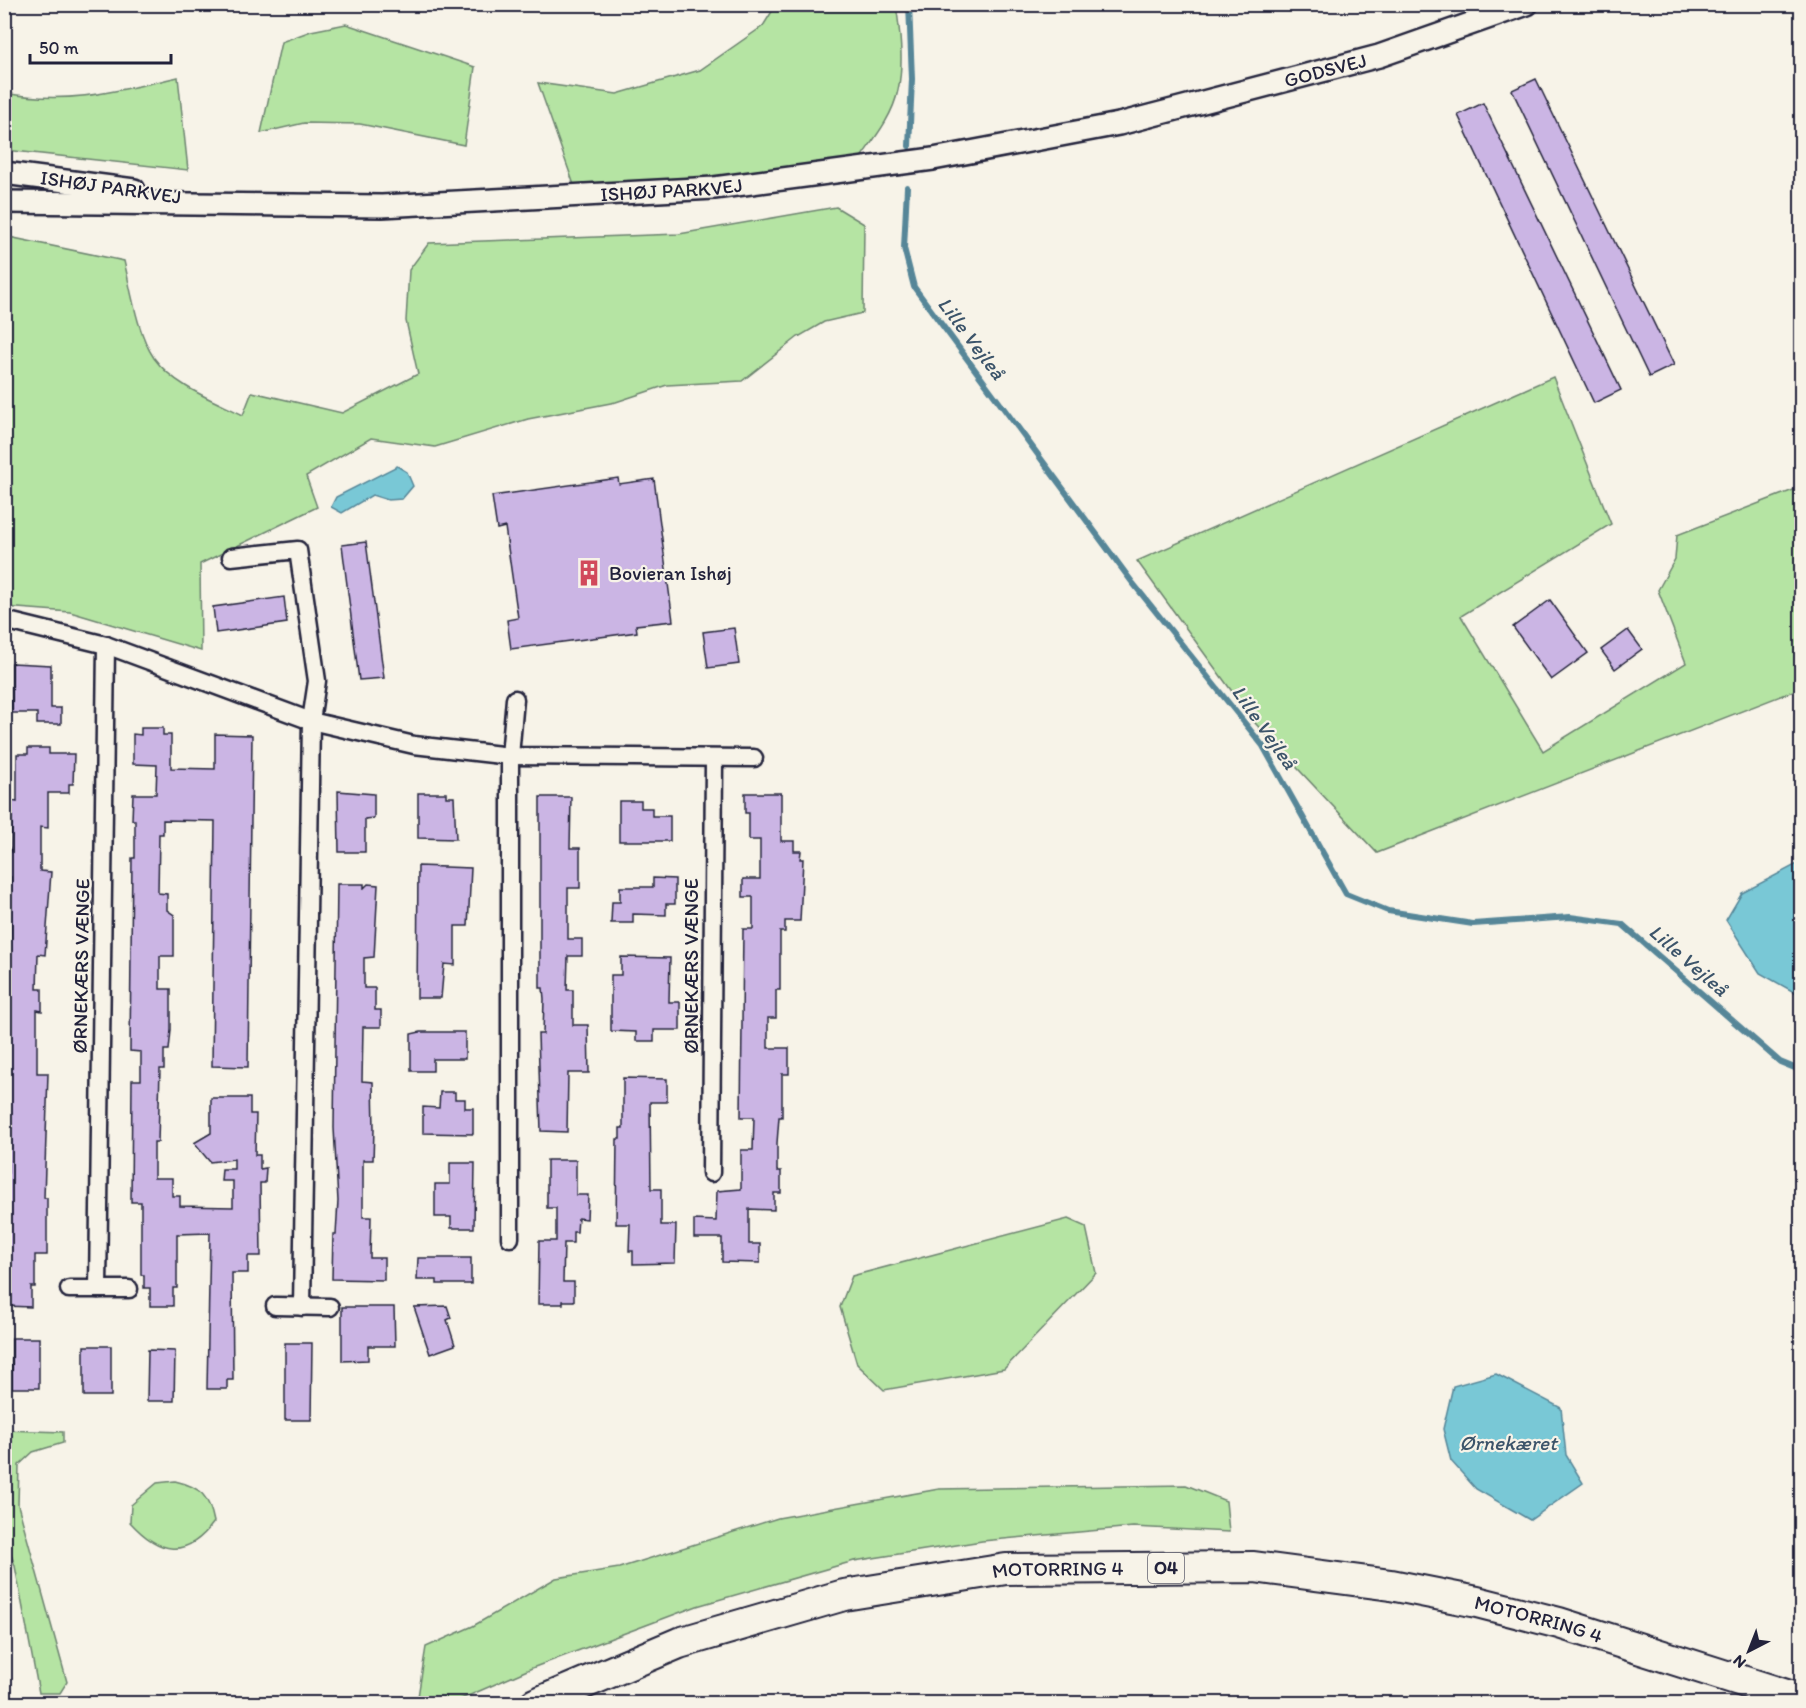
<svg xmlns="http://www.w3.org/2000/svg" width="1806" height="1708" font-family="Itim,sans-serif">
	<style>
		.green { fill: #b5e4a3; stroke: #6c836f; stroke-width: 1.5 }
		.water { fill: #79c8d6; stroke: #568698; stroke-width: 1.5 }
		.lines { fill: none; stroke-linecap: round; stroke-linejoin: round }
		.stream { stroke: #568698; stroke-width: 6 }
		.building { fill: #cbb5e4; stroke: #22223b; stroke-width: 1.5 }
		.minor-casing { stroke: #22223b; stroke-width: 21 }
		.tertiary-casing { stroke: #22223b; stroke-width: 26 }
		.motorway-casing { stroke: #22223b; stroke-width: 34 }
		.minor { stroke: #f7f3e8; stroke-width: 16 }
		.tertiary { stroke: #f7f3e8; stroke-width: 21 }
		.motorway { stroke: #f7f3e8; stroke-width: 30 }
		.labels { text-anchor: middle; dominant-baseline: central; stroke-width: 4.5; stroke-linejoin: round; paint-order: stroke }
		.shield { fill: #f7f3e8; stroke: #62616f; stroke-width: 1.5 }
		.shield-label { font-size: 18px; font-weight: bold; fill: #22223b }
		.street-label { font-size: 20px; fill: #22223b; stroke: #f7f3e8 }
		.poi-label { font-size: 20px; fill: #22223b; stroke: #f7f3e8; text-anchor: start }
		.water-label { font-size: 21px; font-style: italic; fill: #3c546a; stroke: #f7f3e8 }
	</style>
	<rect width="100%" height="100%" fill="#f7f3e8"/>
	<filter id="ink" filterUnits="userSpaceOnUse"><feTurbulence type="fractalNoise" baseFrequency=".0167" numOctaves="2"/><feDisplacementMap in="SourceGraphic" scale="12" xChannelSelector="R" yChannelSelector="G"/><feConvolveMatrix kernelMatrix="1 2 1 2 8 2 1 2 1" color-interpolation-filters="sRGB"/></filter>
	<g filter="url(#ink)">
		<g class="green">
			<path d="M776,5H896C900,31 904,63 898,90C893,116 874,139 859,160L691,179L574,185L538,83L617,94L700,70L763,26Z"/>
			<polygon points="346,24 475,67 464,145 360,124 304,123 261,133 281,42 311,31"/>
			<path d="M178,77L188,170L5,150V93C68,105 117,91 178,77Z"/>
			<path d="M836,207L864,224L863,313L824,322L798,337L742,381L667,385L616,402L528,419L435,447L371,438L306,476L317,507L200,564L201,651L70,612L5,607L4,236L124,261C131,290 137,333 154,358C174,386 213,400 243,415L252,392L342,413L418,374L406,321L409,270L429,243L679,234Z"/>
			<polygon points="1553,377 1611,524 1461,616 1543,751 1686,663 1658,590 1675,559 1677,535 1801,487 1801,688 1377,853 1255,723 1137,561"/>
			<polygon points="1068,1219 1086,1227 1096,1273 1004,1369 884,1390 857,1364 840,1307 852,1276"/>
			<polygon points="4,1430 63,1432 63,1443 33,1452 19,1465 18,1505 67,1682 60,1693 39,1693 15,1566 5,1537"/>
			<path d="M175,1481C201,1487 209,1496 214,1522C186,1560 159,1554 130,1522L131,1505L157,1483Z"/>
			<polygon points="1186,1485 1226,1501 1229,1532 1133,1527 982,1541 854,1561 697,1606 532,1668 452,1703 417,1703 426,1647 473,1626 556,1578 619,1568 778,1518 939,1489"/>
		</g>
		<g class="water">
			<polygon points="397,466 407,472 413,486 402,499 388,500 372,495 342,513 331,507 336,497"/>
			<polygon points="1801,862 1801,996 1760,973 1726,920 1742,893"/>
			<polygon points="1496,1374 1561,1408 1566,1455 1583,1483 1530,1520 1476,1489 1451,1461 1443,1429 1453,1386"/>
		</g>
		<g class="lines">
			<g class="stream">
				<polyline points="909,4 912,79 909,146"/>
				<polyline points="907,187 904,248 914,287 1132,582 1263,746 1346,894 1388,911 1473,924 1570,917 1622,924 1780,1062 1802,1071"/>
			</g>
		</g>
		<g class="building">
			<polygon points="1536,79 1674,365 1649,377 1512,90"/>
			<polygon points="1483,103 1621,390 1594,403 1458,115"/>
			<polygon points="618,478 619,484 654,479 673,621 636,625 637,632 511,649 507,620 518,618 505,527 497,529 492,496"/>
			<polygon points="366,542 384,678 359,680 342,545"/>
			<polygon points="284,597 287,623 216,633 213,607"/>
			<polygon points="1550,600 1588,653 1551,680 1513,627"/>
			<polygon points="734,628 739,664 708,668 703,632"/>
			<polygon points="1628,630 1642,649 1615,669 1601,650"/>
			<polygon points="12,663 51,665 51,708 61,708 61,724 37,724 37,713 12,713"/>
			<polygon points="141,728 163,728 163,735 171,735 171,768 215,769 215,734 252,735 248,1067 212,1066 215,821 163,820 163,834 159,834 158,893 167,894 167,910 174,915 174,956 160,956 160,989 171,989 171,1030 169,1050 164,1050 164,1069 160,1069 158,1142 154,1142 154,1178 172,1178 172,1196 180,1196 180,1206 233,1207 233,1181 221,1181 222,1169 234,1169 234,1159 210,1162 194,1143 211,1133 211,1098 250,1098 250,1114 256,1114 255,1155 260,1155 260,1169 266,1168 265,1183 260,1183 261,1256 248,1256 248,1273 232,1273 233,1380 227,1380 227,1389 207,1389 210,1233 177,1234 177,1288 173,1288 173,1306 150,1306 150,1288 144,1288 144,1275 141,1275 141,1202 131,1202 132,1080 141,1080 141,1052 130,1051 132,858 135,858 135,820 132,820 133,794 156,794 157,765 133,764 133,734 141,735"/>
			<polygon points="28,748 49,748 49,754 74,754 73,784 69,784 69,793 48,793 48,828 40,827 40,871 51,872 45,955 38,954 37,989 42,989 42,1011 37,1010 37,1073 48,1073 44,1198 47,1198 47,1255 35,1255 35,1287 31,1287 31,1307 6,1306 11,921 11,877 4,876 4,852 11,852 12,801 17,802 17,754 28,754"/>
			<polygon points="338,791 374,794 374,818 365,819 365,852 339,852"/>
			<polygon points="418,793 446,793 446,797 454,797 456,839 418,838"/>
			<polygon points="745,793 781,793 781,841 794,841 794,851 801,851 800,859 803,859 800,921 785,921 785,932 780,932 780,990 776,990 776,1018 768,1018 768,1048 789,1048 789,1074 782,1074 782,1117 779,1117 777,1143 777,1171 781,1171 781,1193 774,1193 774,1210 749,1209 749,1244 760,1244 760,1263 722,1262 722,1238 694,1238 694,1220 716,1221 717,1191 741,1189 741,1150 753,1150 754,1117 741,1117 743,929 753,929 753,897 743,897 743,879 760,879 760,840 749,840 749,813 745,813"/>
			<polygon points="540,797 571,797 570,848 580,848 580,888 568,888 568,939 582,939 582,956 568,956 567,990 573,990 573,1025 588,1025 589,1073 568,1073 567,1132 541,1131 538,1034 543,1034 544,999 543,988 540,988"/>
			<polygon points="619,801 641,801 641,808 652,808 652,816 670,816 670,841 619,841"/>
			<polygon points="418,866 471,868 468,926 455,926 455,965 444,964 441,998 417,998"/>
			<polygon points="653,878 675,879 675,904 666,904 666,915 633,914 633,923 611,923 612,902 620,902 620,887 653,887"/>
			<polygon points="337,884 364,884 364,888 368,884 378,885 374,957 364,958 364,988 375,988 375,1010 381,1010 381,1027 363,1027 362,1081 373,1082 374,1129 373,1160 363,1160 363,1217 371,1217 370,1258 384,1258 384,1280 332,1279 333,1234 336,1234 338,1201 334,1128"/>
			<polygon points="621,957 670,958 669,1002 680,1002 680,1030 654,1030 654,1041 636,1041 636,1032 611,1031 611,975 621,975"/>
			<polygon points="420,1032 465,1032 465,1059 433,1059 433,1071 411,1071 411,1034"/>
			<polygon points="623,1078 667,1079 667,1102 650,1102 651,1189 661,1189 661,1225 676,1225 675,1263 633,1264 633,1251 629,1251 630,1224 616,1224 617,1139 620,1139 620,1128 623,1128"/>
			<polygon points="440,1092 455,1092 455,1099 465,1099 465,1108 473,1108 473,1134 423,1133 423,1107 439,1108"/>
			<polygon points="547,1160 576,1160 576,1195 588,1195 587,1219 578,1218 577,1232 573,1232 573,1243 564,1243 563,1282 574,1282 574,1301 563,1301 563,1304 538,1304 539,1241 556,1241 556,1208 547,1208"/>
			<polygon points="450,1163 475,1163 474,1228 451,1228 451,1217 435,1217 435,1184 450,1184"/>
			<polygon points="418,1258 471,1258 471,1284 437,1284 437,1280 417,1280"/>
			<polygon points="447,1306 451,1318 447,1320 455,1345 430,1354 414,1307"/>
			<polygon points="342,1307 394,1307 395,1346 368,1346 368,1360 342,1361"/>
			<rect x="12" y="1338" width="27" height="50"/>
			<polygon points="285,1343 312,1343 311,1420 285,1420"/>
			<rect x="84" y="1346" width="27" height="50"/>
			<polygon points="148,1350 175,1351 174,1401 147,1401"/>
		</g>
		<g class="lines">
			<g class="minor-casing">
				<g id="minor">
					<polyline points="231,557 298,550 317,681 311,721 302,1307"/>
					<polyline points="4,620 106,645 311,721 414,745 510,756 754,758"/>
					<polyline points="711,1173 714,760"/>
					<polyline points="510,1238 510,756 515,699"/>
					<polyline points="69,1289 129,1289"/>
					<polyline points="98,1289 106,645"/>
					<polyline points="275,1306 330,1307"/>
				</g>
			</g>
			<g class="tertiary-casing">
				<g id="tertiary">
					<polyline points="4,173 134,190"/>
					<path id="s1" d="M4,202L382,206L714,188L933,159L1119,124L1379,56L1527,4"/>
				</g>
			</g>
			<g class="motorway-casing">
				<g id="motorway">
					<path id="s2" d="M535,1704L679,1643L844,1595L1006,1569L1254,1567L1391,1585L1477,1602L1559,1623L1802,1700"/>
				</g>
			</g>
			<use href="#minor" class="minor"/>
			<use href="#tertiary" class="tertiary"/>
			<use href="#motorway" class="motorway"/>
		</g>
	</g>
	<defs>
		<g id="building-bare" transform="scale(2.07)"><path d="M-4-6H4V6H1V3H-1V6H-4ZM-2.5-4.3h1.7v1.8h-1.7ZM.8-4.3h1.7v1.8H.8ZM-2.5-1h1.7V.8h-1.7ZM.8-1h1.7V.8H.8Z" fill="#d1495b" stroke="#f7f3e8" stroke-width="2.5" paint-order="stroke"/></g>
	</defs>
	<g fill-rule="evenodd">
		<use href="#building-bare" x="589" y="573"/>
	</g>
	<g class="labels">
		<rect class="shield" x="1148" y="1553" width="36" height="30" rx="4.5"/>
		<g class="shield-label">
			<text x="1166" y="1568">O4</text>
		</g>
		<g class="street-label">
			<text stroke="none"><textPath href="#s1" startOffset="1334">GODSVEJ</textPath></text>
			<text transform="translate(111 187) rotate(8)">ISHØJ PARKVEJ</text>
			<text stroke="none"><textPath href="#s1" startOffset="668">ISHØJ PARKVEJ</textPath></text>
			<text transform="translate(81 966) rotate(-89)">ØRNEKÆRS VÆNGE</text>
			<text transform="translate(691 966) rotate(-90)">ØRNEKÆRS VÆNGE</text>
			<text stroke="none"><textPath href="#s2" startOffset="544">MOTORRING 4</textPath></text>
			<text stroke="none"><textPath href="#s2" startOffset="1030">MOTORRING 4</textPath></text>
		</g>
		<g class="poi-label">
			<text x="609" y="573">Bovieran Ishøj</text>
		</g>
		<g class="water-label">
			<text transform="translate(972 338) rotate(53)">Lille Vejleå</text>
			<text transform="translate(1265 727) rotate(55)">Lille Vejleå</text>
			<text transform="translate(1689 960) rotate(41)">Lille Vejleå</text>
			<text x="1508" y="1442">Ørnekæret</text>
		</g>
	</g>
	<rect width="1806" height="1708" fill="none" stroke="#f7f3e8" stroke-width="24"/>
	<rect x="12" y="12" width="1782" height="1684" fill="none" stroke="#22223b" stroke-width="2" filter="url(#ink)"/>
	<g transform="translate(1749 1651) rotate(222)" stroke="#f7f3e8" stroke-width="4.5" paint-order="stroke">
	<path d="M0-4.5L10 22L0 15L-10 22Z" fill="#22223b"/>
	<text y="-9" font-size="16" font-weight="bold" text-anchor="middle" fill="#22223b">N</text>
	</g>
	<path d="M30 54v9h141v-9" fill="none" stroke="#22223b" stroke-width="3"/>
	<text x="39" y="54" font-size="18" fill="#22223b" stroke="#f7f3e8" stroke-width="4.5" paint-order="stroke">50 m</text>
</svg>
